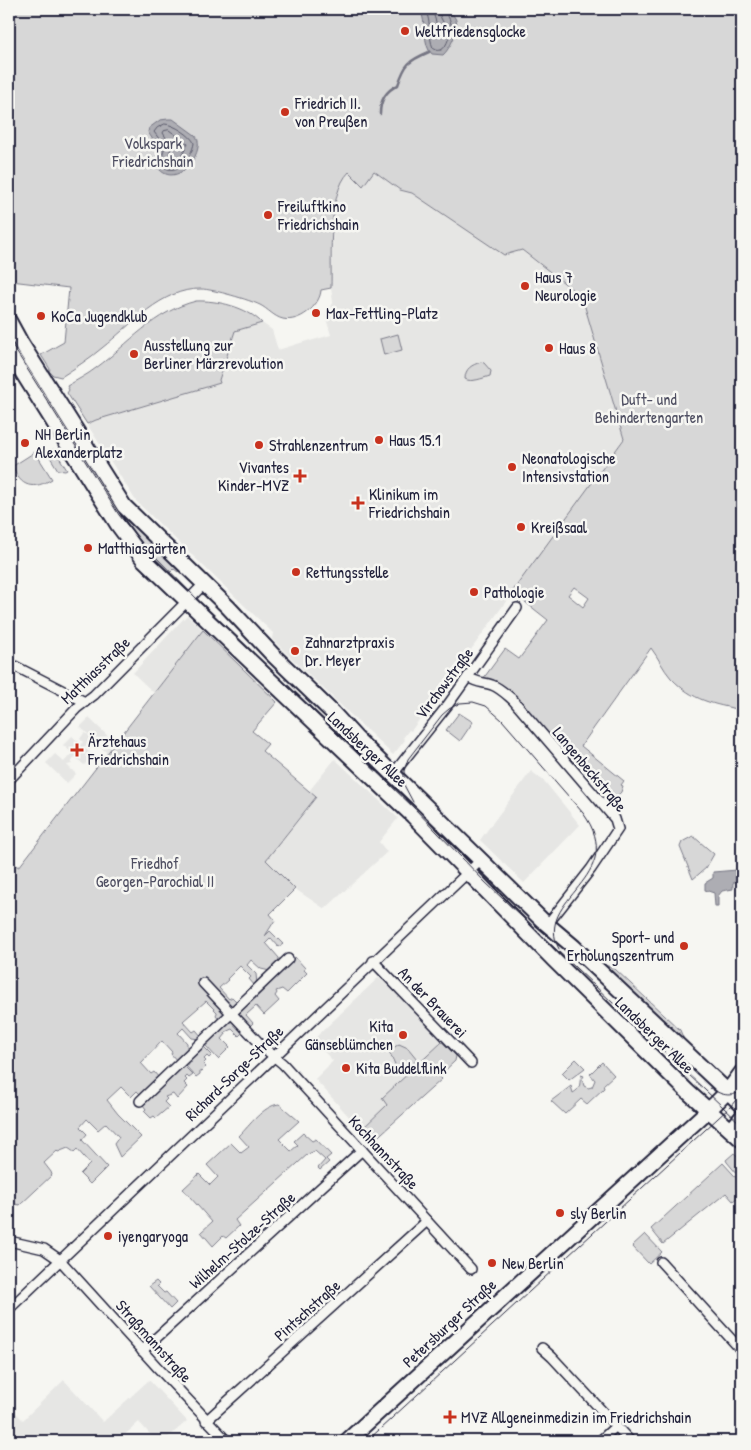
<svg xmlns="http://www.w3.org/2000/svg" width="751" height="1450" font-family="'Patrick Hand',sans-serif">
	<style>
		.built { fill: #e6e6e4 }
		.green { fill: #d7d7d7; stroke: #7c7c89; fill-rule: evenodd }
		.water { fill: #adadb3; stroke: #757583 }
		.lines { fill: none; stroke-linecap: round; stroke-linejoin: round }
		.shore { stroke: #5a5a6b; stroke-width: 1 }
		.stream { stroke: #757583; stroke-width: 2.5 }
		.minor-casing { stroke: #22223b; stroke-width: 12 }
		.primary-casing { stroke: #22223b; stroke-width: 18 }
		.minor { stroke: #f6f6f2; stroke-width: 9 }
		.primary { stroke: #f6f6f2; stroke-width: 14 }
		.tram { stroke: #22223b; stroke-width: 1 }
		.poi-dot { fill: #c8321e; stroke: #f6f6f2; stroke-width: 2 }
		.labels { text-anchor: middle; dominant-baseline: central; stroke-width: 5; stroke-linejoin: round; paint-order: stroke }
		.poi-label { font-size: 16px; fill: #22223b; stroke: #f6f6f2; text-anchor: start }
		.park-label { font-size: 16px; fill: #4f4f62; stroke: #f6f6f2 }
		.street-label { font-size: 16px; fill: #22223b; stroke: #f6f6f2 }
	</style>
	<rect width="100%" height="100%" fill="#f6f6f2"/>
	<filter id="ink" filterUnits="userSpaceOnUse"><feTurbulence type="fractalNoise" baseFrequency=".02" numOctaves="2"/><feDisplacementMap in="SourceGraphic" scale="10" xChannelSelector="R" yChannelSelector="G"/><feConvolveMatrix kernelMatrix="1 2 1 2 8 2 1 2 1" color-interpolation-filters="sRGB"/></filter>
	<g filter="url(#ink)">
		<g class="built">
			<polygon points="374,171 400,190 412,193 522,250 582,297 624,439 470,651 467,649 441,687 442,689 411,731 409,730 403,738 405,740 393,755 286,653 272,639 273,633 136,501 87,424 96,420 220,383 219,380 235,331 262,323 272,330 278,350 310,340 310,341 331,335 325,315 330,310 333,302 331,288 333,213 342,179 349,172 360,184"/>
			<polygon points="187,615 203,630 154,693 133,673"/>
			<polygon points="89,718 115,743 107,753 94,741 90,746 87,745 84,747 93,756 84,765 75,757 71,763 72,764 67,765 76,774 67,783 46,763 55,754 64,762 72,753 63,745 72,736 81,744 83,742 80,739 84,733 89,735 80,727"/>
			<polygon points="335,759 398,818 379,842 387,852 325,909 295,889 266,860 316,797 309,791"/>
			<polygon points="531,771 545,782 580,825 524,883 480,840"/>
			<polygon points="378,978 384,979 442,1042 382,1098 388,1105 361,1130 315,1079 333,1061 313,1040"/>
			<polygon points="64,1380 103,1422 149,1380 187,1421 164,1441 156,1441 139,1422 118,1441 9,1441 9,1419 16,1413 23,1420"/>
		</g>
		<g class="green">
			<path d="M13,9H742V710C713,704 693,701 671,678C663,669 658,657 651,648L581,746L624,781L621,785L623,786L621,792L608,806L605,804L610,799L591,777L586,781L511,693L483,679L505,649L519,659L548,620L515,594L512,597L509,596L624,439L582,297L522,250L504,255L412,193L400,190L374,171L363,186L349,172C327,194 332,257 331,288L321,290C320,306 299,323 283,319C274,317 268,309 260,305C250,300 213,289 201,289C162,288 130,326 102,348C89,359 75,368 61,377L53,375L49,371L50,369L41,355L64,342L69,288L11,281V283L9,284V21ZM574,587L589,598L583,607L568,595Z"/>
			<path d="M196,301C217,300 247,307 262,323L235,331L219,380L220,383L96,420L87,424L67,393L69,390L67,386C77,380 87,375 96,368C130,343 153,312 196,301Z"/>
			<polygon points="9,329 119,505 180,567 178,572 174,569 169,574 134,539 9,345"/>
			<polygon points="398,334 402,350 384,355 380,339"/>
			<path d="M481,362L484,363L491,371L490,376C483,378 471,383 465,379C465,368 472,365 481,362Z"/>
			<polygon points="54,449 67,470 65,471 58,470 50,457 50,451"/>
			<path d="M35,452L52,479C34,490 20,488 13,466Z"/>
			<polygon points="203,630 277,702 252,731 268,744 262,751 316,797 266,860 295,889 270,914 275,920 265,936 270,931 283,944 279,947 271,938 266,943 279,958 279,962 270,971 261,969 251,960 247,965 256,974 257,984 255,986 249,979 251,977 240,966 227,979 228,980 219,988 229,999 232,997 237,1002 231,1008 205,981 199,986 225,1014 220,1020 216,1015 217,1013 217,1012 206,1001 183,1021 193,1032 196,1030 202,1037 199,1039 192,1038 183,1028 178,1033 187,1043 187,1051 177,1061 171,1054 172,1052 162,1041 141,1063 151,1074 154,1072 159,1078 141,1095 137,1091 131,1097 121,1087 107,1100 118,1114 141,1137 120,1157 114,1144 119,1137 106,1123 98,1130 87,1119 80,1127 87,1134 82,1140 107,1167 90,1184 80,1174 90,1164 77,1149 74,1152 68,1148 58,1152 57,1151 44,1163 51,1172 52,1175 20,1205 9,1203 9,862 19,867"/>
			<polygon points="459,713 473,722 460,741 446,730"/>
			<polygon points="693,836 714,854 706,868 693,879 680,847 682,842"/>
			<polygon points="295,957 305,968 304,970 307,973 287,993 282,989 276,991 277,993 275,996 279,1001 264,1015 256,1006 246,1015 253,1023 249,1027 237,1014 238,1012"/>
			<polygon points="603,964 615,969 680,1030 684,1040"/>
			<polygon points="230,1021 233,1021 243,1032 239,1036 232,1029 225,1032 226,1034 222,1039 230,1047 218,1059 205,1045"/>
			<polygon points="442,1042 456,1056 455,1061 439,1076 442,1079 372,1142 361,1130 387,1105 382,1098"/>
			<polygon points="399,1044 408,1048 417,1059 409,1069 398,1071 389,1051"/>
			<polygon points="203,1046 212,1055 209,1058 207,1056 204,1059 206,1061 203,1064 206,1067 201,1072 200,1071 200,1074 196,1077 184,1064 187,1066 192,1062 190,1059"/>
			<polygon points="576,1059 585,1068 569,1080 562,1073"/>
			<path d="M602,1062L614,1075L603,1085L604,1088L587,1104L581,1099L565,1114L551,1101L571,1086L573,1093C582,1088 579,1083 581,1075L584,1076L582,1079L584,1086L588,1088L592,1087L595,1080L590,1074Z"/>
			<polygon points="183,1065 193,1075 189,1078 187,1076 185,1078 187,1080 184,1083 188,1087 177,1099 173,1094 165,1097 167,1099 164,1102 169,1107 156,1118 154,1116 151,1118 144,1111 146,1109 143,1105"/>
			<path d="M279,1104L299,1121L279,1139L291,1151L298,1145L294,1141L303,1133L312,1141L316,1139L331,1155L326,1159L329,1162L320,1170L318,1168L325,1160L315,1151L308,1154L235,1220L239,1226L226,1238L223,1236L213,1246L201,1232L212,1222L183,1189L199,1174L210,1185L218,1177L207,1165L231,1143L241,1153L249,1147L239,1136C250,1125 263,1106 279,1104Z"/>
			<polygon points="734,1153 742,1160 742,1180 727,1162 726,1160"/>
			<polygon points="723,1163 742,1184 742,1194 733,1201 726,1193 663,1244 651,1229"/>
			<polygon points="645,1234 662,1252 649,1264 632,1246"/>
			<polygon points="156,1281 159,1284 157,1286 164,1293 166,1292 176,1303 170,1309 149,1286"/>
		</g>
		<g class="water">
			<path d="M420,9H451C451,14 454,15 456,20C459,30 450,49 443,55L432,54C422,45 427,23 420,9Z"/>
			<path d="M168,119H173L195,135C209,149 175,195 156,165L157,155L160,151L148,132L149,128L160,120Z"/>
			<polygon points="737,870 741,872 741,878 733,883 733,889 722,891 718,896 718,906 715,906 714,893 705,890 705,883 713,878 713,872"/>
		</g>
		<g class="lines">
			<g class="shore">
				<path d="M425,9C432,23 428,36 433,48C436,50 437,51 441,50C447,48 452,30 451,24C450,18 446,15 446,9"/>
				<polyline points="432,9 437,25 437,34 440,36 442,35 445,26 440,16 439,9"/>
				<path d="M165,124C173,124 192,136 194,143C192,157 175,180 161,164L164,149L163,144L154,132L157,128Z"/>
				<path d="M169,130L188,144L182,155L173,164L168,161C172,147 171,145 163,133L164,131Z"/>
			</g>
			<path class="stream" d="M380,114C380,101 385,91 398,85C405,64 408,61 429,52"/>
			<g class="minor-casing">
				<g id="minor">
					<polyline points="9,663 85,702"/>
					<path d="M468,677C477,683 482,682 492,685C500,688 506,694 513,700L615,819L618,829L591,869L547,925"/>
					<polyline points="393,774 447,706 517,608"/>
					<polyline points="9,780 77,708 94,695 204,584"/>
					<polyline points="373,961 471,1063"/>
					<polyline points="203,983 264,1048 283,1064 471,1269"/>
					<polyline points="140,1101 288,959"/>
					<polyline points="9,1241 44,1249 60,1260 158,1368 227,1441"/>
					<polyline points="661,1262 742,1351"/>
					<polyline points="9,1309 481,860"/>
					<polyline points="542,1348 552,1357 630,1441"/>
					<polyline points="142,1351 362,1150"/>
					<polyline points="206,1421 427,1221"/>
					<polyline points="429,1441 430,1441"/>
					<polyline points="600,1441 616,1426"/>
				</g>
			</g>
			<g class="primary-casing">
				<g id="primary">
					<polyline points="9,321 21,343 124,506 228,607 272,654 333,713 356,738 542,920 574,947 742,1105"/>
					<polyline points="9,351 118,525 144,560 413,816 554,960 688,1092 742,1140"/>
					<polyline points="731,1130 742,1117"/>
					<polyline points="347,1441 714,1105 728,1091 742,1072"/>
				</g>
			</g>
			<use href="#minor" class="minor"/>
			<use href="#primary" class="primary"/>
			<g class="tram">
				<polyline points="9,340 119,515 142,543 200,602 414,808 485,882 742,1125"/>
				<path d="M413,802L404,785V771L408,759L442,715L449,709L460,703L473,702L486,706L502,720L583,813C631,879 532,897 559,949"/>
				<path d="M710,1088C721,1095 730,1098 742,1091"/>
				<polyline points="742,1099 742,1119"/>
				<polyline points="367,1441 730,1107 742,1093"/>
			</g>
		</g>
	</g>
	<g class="poi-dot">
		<circle cx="405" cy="31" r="5"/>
		<circle cx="285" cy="112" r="5"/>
		<circle cx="268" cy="215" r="5"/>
		<circle cx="525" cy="286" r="5"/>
		<circle cx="316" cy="313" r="5"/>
		<circle cx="41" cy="316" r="5"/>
		<circle cx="549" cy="348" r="5"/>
		<circle cx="134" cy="354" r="5"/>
		<circle cx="379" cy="440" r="5"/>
		<circle cx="25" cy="443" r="5"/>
		<circle cx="259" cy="445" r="5"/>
		<circle cx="512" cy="467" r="5"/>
		<path d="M297.5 468.5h5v5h5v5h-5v5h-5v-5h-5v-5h5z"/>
		<path d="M355.5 495.5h5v5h5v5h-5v5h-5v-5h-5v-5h5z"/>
		<circle cx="521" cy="527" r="5"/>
		<circle cx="88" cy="548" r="5"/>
		<circle cx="296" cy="572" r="5"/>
		<circle cx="474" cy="592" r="5"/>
		<circle cx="295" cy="651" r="5"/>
		<path d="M74.5 742.5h5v5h5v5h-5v5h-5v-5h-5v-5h5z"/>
		<circle cx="684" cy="946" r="5"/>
		<circle cx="403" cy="1035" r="5"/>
		<circle cx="346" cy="1068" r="5"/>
		<circle cx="560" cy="1213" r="5"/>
		<circle cx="108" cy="1236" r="5"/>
		<circle cx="492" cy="1263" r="5"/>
		<path d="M447.5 1409.5h5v5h5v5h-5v5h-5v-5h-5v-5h5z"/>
	</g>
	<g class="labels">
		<g class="poi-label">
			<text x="415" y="31">Weltfriedensglocke</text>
			<text x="295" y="103">Friedrich II.<tspan x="295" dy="18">von Preußen</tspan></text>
			<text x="278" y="206">Freiluftkino<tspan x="278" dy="18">Friedrichshain</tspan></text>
			<text x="535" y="277">Haus 7<tspan x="535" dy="18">Neurologie</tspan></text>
			<text x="326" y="313">Max-Fettling-Platz</text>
			<text x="51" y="316">KoCa Jugendklub</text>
			<text x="144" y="345">Ausstellung zur<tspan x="144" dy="18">Berliner Märzrevolution</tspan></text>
			<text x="559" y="348">Haus 8</text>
			<text x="35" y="434">NH Berlin<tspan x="35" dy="18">Alexanderplatz</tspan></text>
			<text x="389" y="440">Haus 15.1</text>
			<text x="269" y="445">Strahlenzentrum</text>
			<text x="522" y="458">Neonatologische<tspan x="522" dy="18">Intensivstation</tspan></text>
			<text x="289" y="467" text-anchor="end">Vivantes<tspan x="289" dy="18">Kinder-MVZ</tspan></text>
			<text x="369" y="494">Klinikum im<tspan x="369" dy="18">Friedrichshain</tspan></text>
			<text x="531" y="527">Kreißsaal</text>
			<text x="98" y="548">Matthiasgärten</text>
			<text x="306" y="572">Rettungsstelle</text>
			<text x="484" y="592">Pathologie</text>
			<text x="305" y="642">Zahnarztpraxis<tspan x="305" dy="18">Dr. Meyer</tspan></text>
			<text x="88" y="741">Ärztehaus<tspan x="88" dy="18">Friedrichshain</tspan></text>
			<text x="674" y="937" text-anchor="end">Sport- und<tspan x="674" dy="18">Erholungszentrum</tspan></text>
			<text x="393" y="1026" text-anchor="end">Kita<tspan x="393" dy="18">Gänseblümchen</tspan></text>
			<text x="356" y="1068">Kita Buddelflink</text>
			<text x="570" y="1213">sly Berlin</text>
			<text x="118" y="1236">iyengaryoga</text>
			<text x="502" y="1263">New Berlin</text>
			<text x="461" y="1417">MVZ Allgeneinmedizin im Friedrichshain</text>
		</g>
		<g class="park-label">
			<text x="153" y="143">Volkspark<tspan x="153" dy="18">Friedrichshain</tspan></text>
			<text x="649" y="399">Duft- und<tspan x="649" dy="18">Behindertengarten</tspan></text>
			<text x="155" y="863">Friedhof<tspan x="155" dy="18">Georgen-Parochial II</tspan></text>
		</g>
		<g class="street-label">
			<text transform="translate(95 670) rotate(-44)">Matthiasstraße</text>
			<text transform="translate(444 683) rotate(-53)">Virchowstraße</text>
			<text transform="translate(368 749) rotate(43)">Landsberger Allee</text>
			<text transform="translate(590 769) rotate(50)">Langenbeckstraße</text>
			<text transform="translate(433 1002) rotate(46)">An der Brauerei</text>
			<text transform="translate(655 1035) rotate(44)">Landsberger Allee</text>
			<text transform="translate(234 1073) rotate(-44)">Richard-Sorge-Straße</text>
			<text transform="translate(384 1152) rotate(47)">Kochhannstraße</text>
			<text transform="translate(242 1240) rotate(-42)">Wilhelm-Stolze-Straße</text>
			<text transform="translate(307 1310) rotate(-42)">Pintschstraße</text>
			<text transform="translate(449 1323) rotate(-43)">Petersburger Straße</text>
			<text transform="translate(154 1341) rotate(48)">Straßmannstraße</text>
		</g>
	</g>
	<rect width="751" height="1450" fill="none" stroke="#f6f6f2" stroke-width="30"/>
	<rect x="15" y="15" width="721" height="1420" fill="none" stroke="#22223b" stroke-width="2" filter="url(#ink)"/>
</svg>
